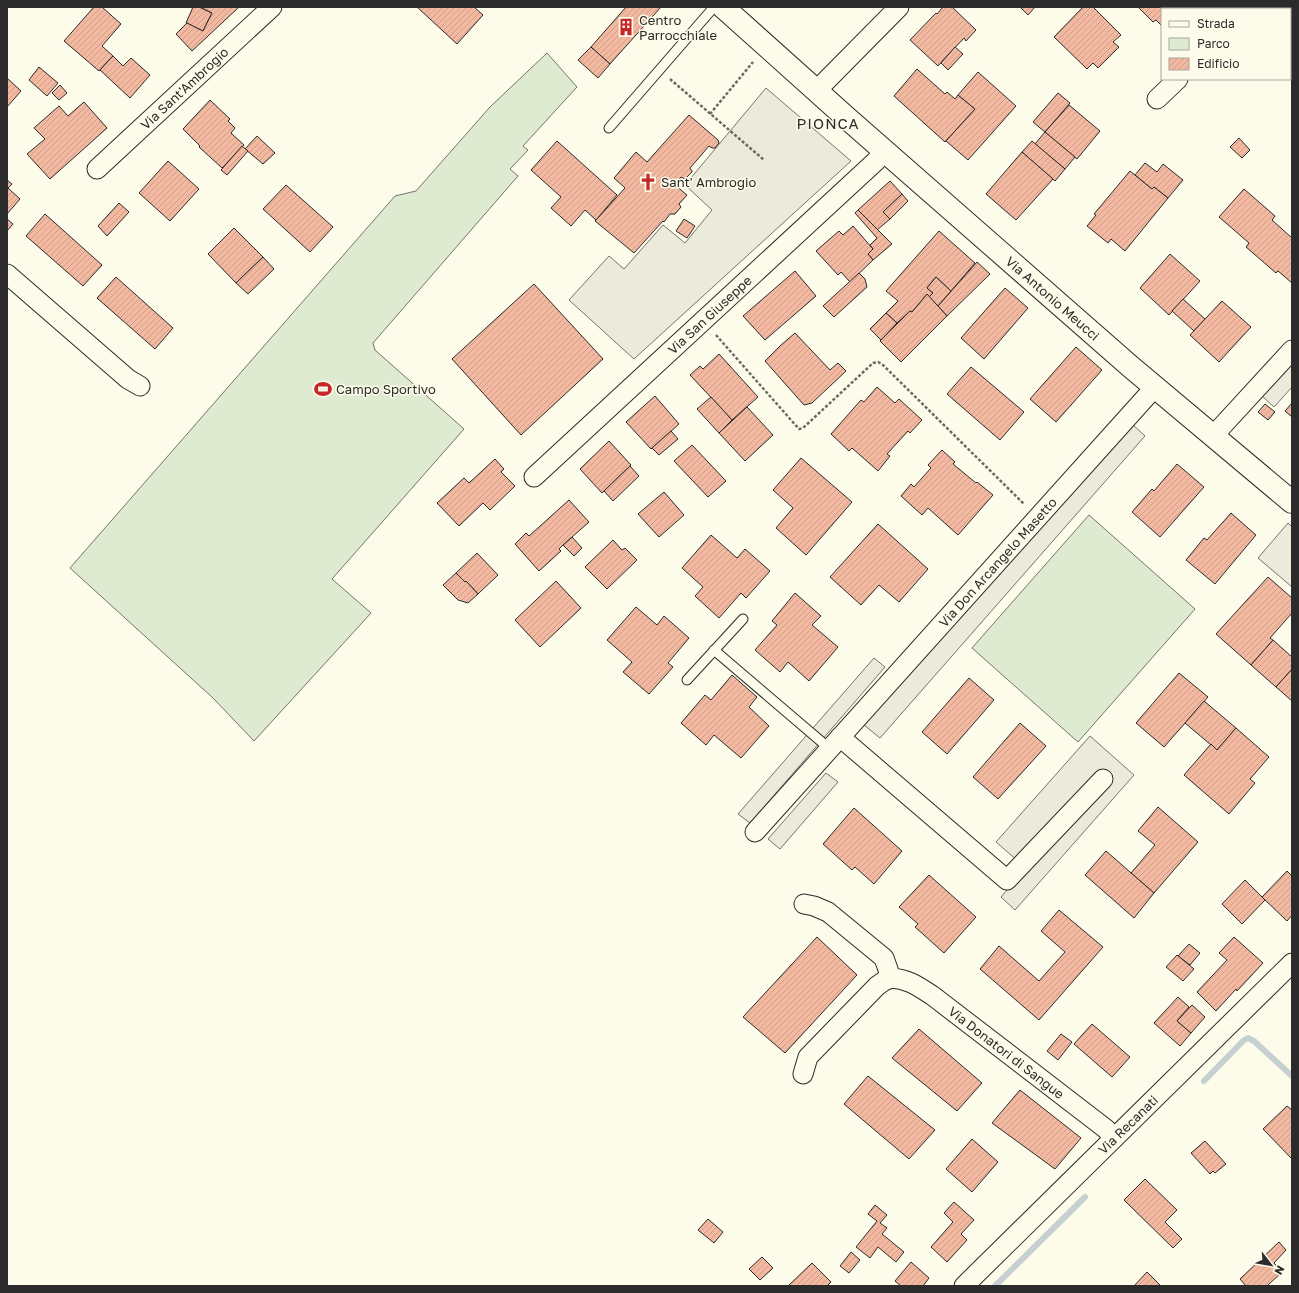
<svg xmlns="http://www.w3.org/2000/svg" width="1299" height="1293" font-family="'Golos Text',sans-serif">
	<style>
		.green { fill: #deebd1; stroke: #74746e }
		.parking { fill: #eceadb; stroke: #74746e }
		.lines { fill: none; stroke-linecap: round; stroke-linejoin: round }
		.stream { stroke: #c7d0d0; stroke-width: 6 }
		.building { fill: url(#building-hatch); stroke: #2b2b2b }
		.lane-casing { stroke: #2b2b2b; stroke-width: 11 }
		.street-casing { stroke: #2b2b2b; stroke-width: 21 }
		.secondary-casing { stroke: #2b2b2b; stroke-width: 24 }
		.path { stroke: #6a6964; stroke-width: 2.5; stroke-dasharray: 3 2; stroke-linecap: butt }
		.lane { stroke: #fdfbea; stroke-width: 9 }
		.street { stroke: #fdfbea; stroke-width: 19 }
		.secondary { stroke: #fdfbea; stroke-width: 22 }
		.labels { text-anchor: middle; dominant-baseline: central; stroke-width: 3; stroke-linejoin: round; paint-order: stroke }
		.poi-label { font-size: 13px; fill: #2b2b2b; stroke: #fdfbea; text-anchor: start }
		.street-label { font-size: 13px; fill: #2b2b2b; stroke: #fdfbea }
		.quarter-label { font-size: 15px; letter-spacing: 1px; fill: #2b2b2b; stroke: #fdfbea }
	</style>
	<defs>
		<pattern id="building-hatch" width="6" height="6" patternUnits="userSpaceOnUse"><rect width="6" height="6" fill="#f2b8a0"/><path d="M-1 1l2-2M0 6l6-6M5 7l2-2" fill="none" stroke="#d09e8a"/></pattern>
	</defs>
	<rect width="100%" height="100%" fill="#fdfbea"/>
	<g class="green">
		<polygon points="547,53 577,87 523,146 528,150 510,169 518,176 373,343 375,350 464,429 332,579 371,613 254,741 213,698 70,568 395,196 416,191 490,107"/>
		<polygon points="1089,515 1195,609 1078,742 972,648"/>
	</g>
	<g class="parking">
		<polygon points="766,88 851,161 634,359 569,300 609,256 624,269 663,225 685,243 712,210 685,185"/>
		<polygon points="1292,360 1292,387 1274,407 1261,395"/>
		<polygon points="1130,422 1145,436 880,738 864,725"/>
		<polygon points="1288,523 1292,527 1292,587 1258,558"/>
		<polygon points="874,658 885,667 750,823 738,814"/>
		<polygon points="1090,736 1134,775 1015,910 1001,897 1026,868 996,842"/>
		<polygon points="826,773 838,782 780,849 768,839"/>
	</g>
	<g class="lines">
		<g class="stream">
			<polyline points="1204,1081 1243,1041 1248,1038 1254,1041 1292,1076"/>
			<polyline points="995,1286 1085,1197"/>
		</g>
	</g>
	<g class="building">
		<polygon points="94,7 102,7 121,24 102,46 113,56 99,71 64,41"/>
		<polygon points="193,7 199,7 212,13 203,31 186,23"/>
		<polygon points="203,7 239,7 192,51 176,34 187,23 203,31 212,13 202,8"/>
		<polygon points="417,7 474,7 483,15 457,44"/>
		<polygon points="626,7 661,7 610,64 591,47"/>
		<polygon points="943,7 952,7 976,30 966,41 964,38 938,66 910,40 936,13 937,14"/>
		<polygon points="1020,7 1035,7 1028,15"/>
		<polygon points="1083,7 1093,7 1121,35 1113,42 1119,47 1098,68 1093,63 1087,69 1054,37"/>
		<polygon points="1138,7 1192,7 1194,9 1162,9 1162,26 1156,20 1153,22"/>
		<polygon points="591,47 610,64 598,78 578,60"/>
		<polygon points="955,47 963,54 948,70 941,63"/>
		<polygon points="113,56 123,66 131,58 150,75 130,98 100,70"/>
		<polygon points="39,67 58,83 47,96 29,80"/>
		<polygon points="917,69 945,94 947,92 955,99 958,95 975,109 945,142 894,96"/>
		<polygon points="978,72 1016,106 968,160 946,141 975,109 958,95"/>
		<polygon points="7,78 21,91 7,107"/>
		<polygon points="60,85 67,93 59,100 52,93"/>
		<polygon points="1058,93 1070,103 1045,132 1033,122"/>
		<polygon points="210,100 230,119 228,121 235,128 231,133 244,145 222,168 199,147 200,146 183,129"/>
		<polygon points="84,102 107,128 50,179 27,154 45,139 34,128 59,106 68,116"/>
		<polygon points="1069,105 1100,131 1077,159 1045,132"/>
		<polygon points="689,115 718,140 719,143 715,148 712,148 709,146 690,168 692,171 692,172 685,179 681,177 675,185 687,195 679,204 681,207 675,214 670,214 664,222 663,221 634,253 595,221 625,188 614,178 636,152 647,162"/>
		<polygon points="1045,132 1075,157 1065,169 1035,144"/>
		<polygon points="257,136 275,153 263,164 245,149"/>
		<polygon points="1239,138 1250,150 1242,158 1230,147"/>
		<polygon points="557,141 617,195 596,220 585,210 571,226 551,208 561,197 531,170"/>
		<polygon points="1032,141 1065,169 1055,181 1022,152"/>
		<polygon points="242,146 248,151 227,175 221,170"/>
		<polygon points="1022,152 1053,179 1016,220 986,194"/>
		<polygon points="168,161 199,189 170,221 139,193"/>
		<polygon points="1145,163 1157,172 1163,164 1183,180 1168,198 1154,187 1152,189 1135,175"/>
		<polygon points="1130,171 1152,189 1154,187 1168,198 1125,251 1111,239 1108,243 1087,226 1096,215 1094,214"/>
		<polygon points="7,180 12,184 8,188 20,199 7,214"/>
		<polygon points="890,181 902,194 883,212 890,219 877,230 858,210"/>
		<polygon points="286,185 333,227 310,252 263,209"/>
		<polygon points="1244,189 1275,216 1272,220 1292,238 1292,283 1278,271 1276,273 1246,247 1249,243 1219,217"/>
		<polygon points="902,194 908,201 890,219 883,212"/>
		<polygon points="119,203 129,212 107,236 98,226"/>
		<polygon points="858,210 892,244 873,260 868,254 873,249 870,245 877,238 855,213"/>
		<polygon points="45,214 102,265 83,286 26,236"/>
		<polygon points="7,219 13,224 7,231"/>
		<polygon points="684,219 695,226 687,238 676,231"/>
		<polygon points="853,226 873,249 868,254 873,260 850,282 841,272 838,275 816,251 839,231 843,235"/>
		<polygon points="234,228 263,257 236,283 208,254"/>
		<polygon points="939,231 975,263 951,291 936,277 927,288 933,293 929,297 927,294 912,312 910,311 897,323 886,313 898,301 886,291"/>
		<polygon points="1170,254 1200,281 1169,315 1140,288"/>
		<polygon points="263,257 274,269 248,294 236,283"/>
		<polygon points="977,262 990,274 947,316 938,306"/>
		<polygon points="795,271 816,296 765,340 743,316"/>
		<polygon points="859,273 865,279 867,287 834,317 823,306"/>
		<polygon points="116,277 173,328 155,349 97,298"/>
		<polygon points="936,277 951,291 938,306 929,297 933,293 927,288"/>
		<polygon points="534,284 603,359 521,435 452,359"/>
		<polygon points="1005,288 1028,308 984,359 961,338"/>
		<polygon points="927,294 947,316 901,362 880,341 910,311 912,312"/>
		<polygon points="1183,299 1205,319 1194,331 1172,311"/>
		<polygon points="1222,301 1251,327 1219,362 1190,335"/>
		<polygon points="886,313 897,323 881,340 870,329"/>
		<polygon points="795,333 830,370 838,363 846,371 812,403 804,405 765,361 781,345"/>
		<polygon points="1076,347 1102,370 1056,422 1030,399"/>
		<polygon points="719,354 758,397 732,420 690,375 700,366 703,369"/>
		<polygon points="971,367 1024,412 1000,440 947,394"/>
		<polygon points="877,387 895,403 899,399 922,420 910,433 908,431 887,454 890,456 878,471 852,448 849,451 831,434 861,400 864,402"/>
		<polygon points="655,396 679,424 651,449 626,422"/>
		<polygon points="711,397 732,420 719,433 697,409"/>
		<polygon points="1292,403 1292,417 1285,411"/>
		<polygon points="1265,404 1275,412 1268,420 1258,412"/>
		<polygon points="747,407 773,435 745,461 719,433"/>
		<polygon points="671,431 678,439 659,455 652,448"/>
		<polygon points="609,441 631,465 602,493 580,469"/>
		<polygon points="692,445 726,481 708,497 674,461"/>
		<polygon points="942,450 955,462 953,464 976,483 977,482 993,495 958,535 928,508 922,515 901,496 911,484 914,487 931,468 928,465"/>
		<polygon points="801,458 852,502 806,555 776,528 793,508 773,490"/>
		<polygon points="495,459 504,469 501,472 515,486 490,510 483,503 459,526 437,503 464,478 469,483"/>
		<polygon points="1177,464 1204,487 1160,537 1132,512 1152,489 1154,491"/>
		<polygon points="630,466 639,476 613,501 604,491"/>
		<polygon points="664,492 684,515 659,537 638,514"/>
		<polygon points="569,500 589,522 563,545 559,549 561,551 539,571 515,544 526,533 529,536"/>
		<polygon points="1231,513 1256,535 1215,584 1186,560 1204,538 1207,540"/>
		<polygon points="878,524 928,569 899,602 879,585 861,605 830,577"/>
		<polygon points="711,535 737,558 745,549 770,571 746,598 741,593 719,618 695,596 703,587 682,568"/>
		<polygon points="572,537 582,548 574,556 563,545"/>
		<polygon points="613,540 622,550 625,548 637,560 607,589 585,567"/>
		<polygon points="477,553 498,575 478,594 466,581 465,582 456,573"/>
		<polygon points="456,573 465,582 466,581 478,594 468,603 458,600 443,585"/>
		<polygon points="1268,577 1292,598 1292,613 1270,638 1273,640 1251,665 1216,634"/>
		<polygon points="556,581 581,608 540,647 515,620"/>
		<polygon points="795,593 821,616 812,625 838,647 809,681 788,662 780,672 755,650 777,625 772,621"/>
		<polygon points="636,607 657,625 664,616 689,638 668,663 673,667 649,694 623,672 632,662 607,640"/>
		<polygon points="1273,640 1292,657 1292,669 1276,687 1251,665"/>
		<polygon points="1292,669 1292,701 1276,687"/>
		<polygon points="1179,673 1208,697 1164,747 1136,723"/>
		<polygon points="732,675 757,697 749,707 769,726 741,758 714,735 706,745 681,723 705,695 711,700"/>
		<polygon points="969,678 994,700 947,754 922,732"/>
		<polygon points="1204,701 1236,728 1217,750 1185,723"/>
		<polygon points="1020,723 1046,746 998,799 973,777"/>
		<polygon points="1236,728 1269,757 1250,779 1255,783 1229,814 1184,775 1211,744 1217,750"/>
		<polygon points="1158,807 1198,842 1154,893 1131,873 1155,845 1138,831"/>
		<polygon points="854,808 902,851 874,884 855,867 852,870 823,844"/>
		<polygon points="1106,851 1154,893 1134,918 1085,875"/>
		<polygon points="1287,871 1292,876 1292,915 1287,921 1262,897"/>
		<polygon points="929,875 976,917 944,953 915,927 918,924 899,907"/>
		<polygon points="1245,880 1265,900 1242,924 1222,904"/>
		<polygon points="1059,910 1103,947 1039,1020 980,969 999,946 1039,981 1065,952 1041,931"/>
		<polygon points="817,937 857,975 785,1053 743,1017"/>
		<polygon points="1234,937 1263,963 1237,991 1236,989 1216,1011 1197,992 1227,960 1219,953"/>
		<polygon points="1189,944 1200,953 1190,965 1178,956"/>
		<polygon points="1177,955 1194,969 1183,981 1166,967"/>
		<polygon points="1178,997 1189,1007 1177,1021 1191,1033 1180,1046 1154,1023"/>
		<polygon points="1192,1005 1205,1017 1191,1033 1177,1021"/>
		<polygon points="1092,1024 1130,1057 1112,1077 1074,1044"/>
		<polygon points="919,1029 982,1083 957,1111 892,1058"/>
		<polygon points="1061,1034 1072,1042 1058,1060 1047,1051"/>
		<polygon points="868,1076 935,1130 909,1159 844,1104"/>
		<polygon points="1020,1090 1081,1138 1055,1169 992,1123"/>
		<polygon points="1287,1106 1292,1110 1292,1159 1263,1129"/>
		<polygon points="972,1139 998,1162 972,1192 946,1169"/>
		<polygon points="1205,1141 1226,1164 1215,1173 1213,1171 1210,1174 1191,1153"/>
		<polygon points="1145,1179 1177,1210 1165,1222 1182,1239 1173,1248 1124,1200"/>
		<polygon points="954,1202 974,1220 961,1234 967,1240 947,1262 931,1247 953,1222 944,1213"/>
		<polygon points="875,1205 887,1215 880,1223 887,1228 882,1234 904,1252 896,1262 878,1247 870,1258 856,1247 877,1221 868,1214"/>
		<polygon points="708,1219 723,1232 714,1243 698,1230"/>
		<polygon points="1279,1242 1286,1250 1274,1263 1282,1272 1267,1286 1246,1286 1240,1279"/>
		<polygon points="851,1252 860,1260 849,1273 840,1266"/>
		<polygon points="762,1257 773,1268 760,1280 749,1269"/>
		<polygon points="911,1262 929,1278 923,1286 901,1286 895,1281"/>
		<polygon points="812,1263 831,1282 827,1286 788,1286"/>
		<polygon points="1147,1272 1161,1286 1134,1286"/>
	</g>
	<g class="lines">
		<g class="lane-casing">
			<g id="lane">
				<polyline points="609,128 714,7"/>
				<polyline points="714,650 830,749"/>
				<polyline points="687,680 743,619"/>
			</g>
		</g>
		<g class="street-casing">
			<g id="street">
				<polyline points="1290,47 1292,49"/>
				<polyline points="817,90 899,7"/>
				<polyline points="1157,99 1178,79"/>
				<path id="s1" d="M97,169L272,7"/>
				<polyline points="7,274 128,379 140,386"/>
				<polyline points="1213,436 1292,350"/>
				<path id="s2" d="M534,477L876,161L884,151"/>
				<polyline points="840,737 1007,880 1103,779"/>
				<path id="s3" d="M755,832L1155,387"/>
				<path id="s4" d="M804,904L814,906L828,912L884,958L891,978C909,979 919,987 933,996L1106,1129L1114,1138"/>
				<polyline points="803,1074 808,1057 877,986 884,981 891,978"/>
				<path id="s5" d="M964,1286L1292,963"/>
			</g>
		</g>
		<g class="secondary-casing">
			<g id="secondary">
				<path id="s6" d="M723,7L848,119L1131,367L1292,502"/>
			</g>
		</g>
		<g class="path">
			<polyline points="670,79 764,160"/>
			<polyline points="710,114 753,62"/>
			<polyline points="716,335 799,429 803,428 873,363 878,362 882,364 1024,504"/>
		</g>
		<use href="#lane" class="lane"/>
		<use href="#street" class="street"/>
		<use href="#secondary" class="secondary"/>
	</g>
	<defs>
		<g id="building-bare" transform="scale(1.38)"><path d="M-4-6H4V6H1V3H-1V6H-4ZM-2.5-4.3h1.7v1.8h-1.7ZM.8-4.3h1.7v1.8H.8ZM-2.5-1h1.7V.8h-1.7ZM.8-1h1.7V.8H.8Z" fill="#c62828" stroke="#fdfbea" stroke-width="2.5" paint-order="stroke"/></g>
		<g id="church-bare" transform="scale(1.38)"><path d="M-1.2-6h2.4v3.5h3.3v2.4h-3.3V6h-2.4V-.1h-3.3v-2.4h3.3Z" fill="#c62828" stroke="#fdfbea" stroke-width="2.5" paint-order="stroke"/></g>
		<g id="stadium-bare" transform="scale(1.38)"><path d="M0-5a6.5 5 0 1 0 0 10a6.5 5 0 1 0 0-10ZM-3.5-1.8h7v3.6h-7Z" fill="#c62828" stroke="#fdfbea" stroke-width="2.5" paint-order="stroke"/></g>
	</defs>
	<g fill-rule="evenodd">
		<use href="#building-bare" x="626" y="27"/>
		<use href="#church-bare" x="648" y="182"/>
		<use href="#stadium-bare" x="323" y="389"/>
	</g>
	<g class="labels">
		<g class="poi-label">
			<text x="639" y="20">Centro<tspan x="639" dy="15">Parrocchiale</tspan></text>
			<text x="661" y="182">Sant' Ambrogio</text>
			<text x="336" y="389">Campo Sportivo</text>
		</g>
		<g class="street-label">
			<text stroke="none"><textPath href="#s1" startOffset="119">Via Sant'Ambrogio</textPath></text>
			<text stroke="none"><textPath href="#s6" startOffset="440">Via Antonio Meucci</textPath></text>
			<text stroke="none"><textPath href="#s2" startOffset="239">Via San Giuseppe</textPath></text>
			<text stroke="none"><textPath href="#s3" startOffset="363">Via Don Arcangelo Masetto</textPath></text>
			<text stroke="none"><textPath href="#s4" startOffset="258">Via Donatori di Sangue</textPath></text>
			<text stroke="none"><textPath href="#s5" startOffset="230">Via Recanati</textPath></text>
		</g>
		<g class="quarter-label">
			<text x="828" y="123">PIONCA</text>
		</g>
	</g>
	<rect width="1299" height="1293" fill="none" stroke="#2b2b2b" stroke-width="16"/>
	<rect x="1161" y="8" width="130" height="72" fill="#fdfbea" stroke="#a9a89e"/>
	<rect x="1169" y="21" width="20" height="6" fill="#fdfbea" stroke="#a9a89e"/>
	<text x="1197" y="28" font-size="12" fill="#2b2b2b">Strada</text>
	<rect x="1169" y="38" width="20" height="12" fill="#deebd1" stroke="#a9a89e"/>
	<text x="1197" y="48" font-size="12" fill="#2b2b2b">Parco</text>
	<rect x="1169" y="58" width="20" height="12" fill="url(#building-hatch)" stroke="#a9a89e"/>
	<text x="1197" y="68" font-size="12" fill="#2b2b2b">Edificio</text>
	<g transform="translate(1271 1265) rotate(121)" stroke="#fdfbea" stroke-width="3" paint-order="stroke">
	<path d="M0-3L7 15L0 10L-7 15Z" fill="#2b2b2b"/>
	<text y="-6" font-size="11" font-weight="bold" text-anchor="middle" fill="#2b2b2b">N</text>
	</g>
</svg>
